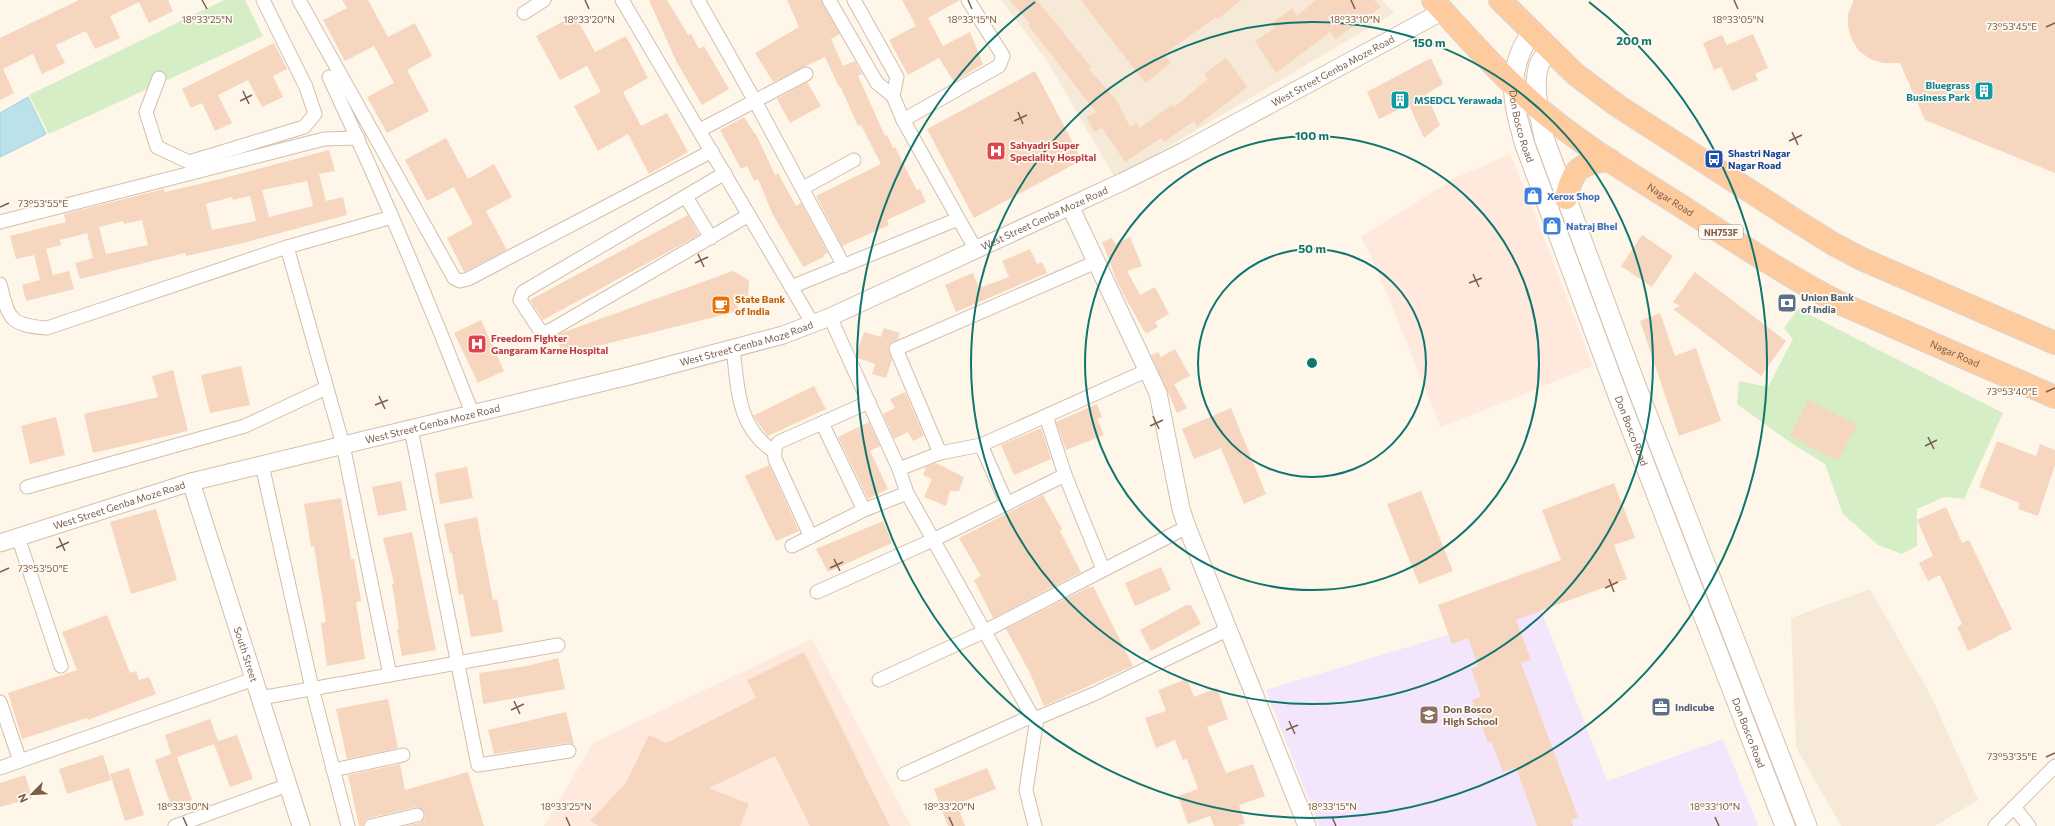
<svg xmlns="http://www.w3.org/2000/svg" width="2055" height="826" font-family="Commissioner,sans-serif">
	<style>
		.residential { fill: #f6e9d7 }
		.commercial { fill: #ffe8dc }
		.education { fill: #f3e5fb }
		.green { fill: #d5eec6 }
		.water { fill: #bbe2ea; stroke: #a1d2dd }
		.building { fill: #f6d6bf; fill-rule: evenodd }
		.lines { fill: none; stroke-linecap: round; stroke-linejoin: round }
		.minor-casing { stroke: #d2bead; stroke-width: 15 }
		.tertiary-casing { stroke: #d2bead; stroke-width: 19 }
		.secondary-casing { stroke: #d8c1ac; stroke-width: 21 }
		.trunk-casing { stroke: #ddd5d0; stroke-width: 24 }
		.minor { stroke: #fff; stroke-width: 13 }
		.tertiary { stroke: #fff; stroke-width: 17 }
		.secondary { stroke: #fff; stroke-width: 19 }
		.trunk { stroke: #fecb9e; stroke-width: 22 }
		.ticks { fill: none; stroke: #7b5d4a; stroke-width: 1.5 }
		.ring { fill: none; stroke: #0f766e; stroke-width: 2 }
		.labels { text-anchor: middle; dominant-baseline: central; stroke-width: 3.5; stroke-linejoin: round; paint-order: stroke }
		.shield { fill: #fffaf1; stroke: #a38c7c; stroke-width: 1 }
		.shield-label { font-size: 9px; font-weight: bold; fill: #7b5d4a }
		.street-label { font-size: 10px; fill: #7b5d4a; stroke: #fffaf1 }
		.culture-label { font-size: 10px; font-weight: bold; fill: #0d838f; stroke: #fffaf1; text-anchor: end }
		.health-label { font-size: 10px; font-weight: bold; fill: #be3a42; stroke: #fffaf1; text-anchor: start }
		.transit-label { font-size: 10px; font-weight: bold; fill: #164399; stroke: #fffaf1; text-anchor: start }
		.shop-label { font-size: 10px; font-weight: bold; fill: #366cbe; stroke: #fffaf1; text-anchor: start }
		.service-label { font-size: 10px; font-weight: bold; fill: #4e5e75; stroke: #fffaf1; text-anchor: start }
		.food-label { font-size: 10px; font-weight: bold; fill: #c56008; stroke: #fffaf1; text-anchor: start }
		.education-label { font-size: 10px; font-weight: bold; fill: #785e54; stroke: #fffaf1; text-anchor: start }
		.ticks-label { font-size: 10px; text-anchor: middle; fill: #7b5d4a; stroke: #fffaf1; stroke-width: 3.5; stroke-linejoin: round; paint-order: stroke }
		.centre { fill: #0f766e; stroke: #fffaf1; stroke-width: 2 }
		.ring-label { font-size: 12px; text-anchor: middle; font-weight: bold; fill: #0f766e; stroke: #fffaf1; stroke-width: 3.5; stroke-linejoin: round; paint-order: stroke }
	</style>
	<rect width="100%" height="100%" fill="#fef6e9"/>
	<g class="residential">
		<polygon points="1001,0 1382,0 1394,13 1115,178 1046,59"/>
		<polygon points="1870,589 1931,696 1978,800 1935,826 1841,826 1796,747 1791,618"/>
	</g>
	<g class="commercial">
		<polygon points="1510,154 1544,238 1593,366 1441,427 1376,267 1361,237 1455,178"/>
		<polygon points="812,639 911,826 544,826 593,743"/>
	</g>
	<polygon class="education" points="1540,607 1607,781 1723,739 1758,826 1319,826 1266,690"/>
	<g class="green">
		<polygon points="224,0 245,0 263,36 49,134 29,95"/>
		<polygon points="1798,309 2003,413 1964,499 1944,497 1917,509 1917,546 1902,554 1878,545 1843,514 1825,464 1791,443 1737,404 1739,381 1768,387 1793,339 1784,328"/>
	</g>
	<polygon class="water" points="28,97 46,134 0,157 0,113"/>
	<g class="building">
		<polygon points="79,0 168,0 173,11 149,23 139,2 110,16 120,38 95,49 86,31 56,45 65,63 42,74 33,54 3,69 14,93 0,100 0,38"/>
		<polygon points="342,0 368,0 388,37 415,23 432,56 407,70 429,111 387,133 367,97 394,83 374,46 345,61 323,20 347,8"/>
		<polygon points="649,0 667,0 688,35 691,34 699,49 704,46 729,89 702,105 676,61"/>
		<polygon points="787,0 821,0 840,34 831,39 843,66 855,61 862,74 858,76 885,136 887,135 893,148 895,147 910,177 917,190 920,189 926,202 887,220 889,225 842,246 816,196 881,164 861,125 858,126 840,86 839,87 825,57 773,82 755,53 799,27"/>
		<polygon points="902,0 960,0 928,18 943,46 970,32 983,64 954,82 939,58 908,75 889,40 916,26"/>
		<polygon points="1009,0 1037,0 1091,67 1089,69 1117,101 1130,127 1137,123 1140,128 1172,105 1174,107 1208,79 1204,74 1226,58 1247,87 1197,126 1194,121 1164,142 1161,138 1125,162 1102,128 1094,132 1086,117 1096,112 1028,25 1031,24"/>
		<polygon points="1081,0 1241,0 1218,19 1216,17 1164,54 1171,63 1145,83"/>
		<polygon points="1316,0 1374,0 1381,7 1335,39 1330,32 1276,73 1255,41 1275,28 1272,23 1292,8 1297,16"/>
		<polygon points="1854,0 2055,0 2055,173 1925,120 1900,63 1883,63 1870,59 1859,51 1852,40 1848,27 1848,14"/>
		<polygon points="575,15 595,52 626,36 648,78 623,92 641,126 667,113 688,152 649,174 628,134 598,151 574,106 601,92 587,66 560,80 536,36"/>
		<polygon points="1753,34 1768,68 1755,74 1758,80 1732,91 1721,67 1714,70 1703,43 1722,35 1727,45"/>
		<polygon points="274,43 287,69 273,76 283,97 262,107 248,80 218,95 232,123 215,131 202,103 191,108 182,89"/>
		<polygon points="1431,58 1443,84 1426,94 1440,125 1424,138 1409,105 1379,119 1367,92"/>
		<polygon points="1035,71 1082,160 974,218 927,129"/>
		<polygon points="807,82 821,106 790,123 777,99"/>
		<polygon points="744,117 755,134 756,134 775,175 778,173 796,206 801,203 828,253 823,255 824,257 803,267 772,213 758,179 754,181 747,166 741,169 720,130"/>
		<polygon points="446,138 468,179 494,164 512,197 486,211 507,250 464,272 447,238 473,224 454,187 427,201 405,160"/>
		<path d="M329,150L335,171L319,174L326,201L343,197L347,215L243,243L186,256L185,253L80,279L75,263L93,258L87,233L60,240L61,245L46,249L53,275L69,271L74,289L26,301L22,285L40,280L34,255L16,259L10,236L66,222L64,214L164,189L165,192L216,180ZM307,181L313,206L269,217L262,190ZM250,196L256,221L212,230L206,204L232,197L233,200ZM142,220L148,245L106,254L99,227L123,221L124,224Z"/>
		<polygon points="688,215 699,235 543,320 530,300"/>
		<polygon points="1642,235 1673,256 1652,287 1621,266"/>
		<polygon points="1130,237 1142,266 1127,271 1140,295 1155,287 1169,314 1155,322 1158,327 1147,333 1144,331 1118,284 1102,242 1112,238 1115,244"/>
		<polygon points="1030,249 1037,264 1042,262 1047,273 956,312 945,285 973,273 979,288 1009,277 1002,261"/>
		<polygon points="733,271 749,280 748,297 737,306 739,311 561,355 558,335 561,333"/>
		<polygon points="1695,272 1786,341 1761,376 1673,309 1680,306 1673,302"/>
		<polygon points="1660,313 1675,356 1696,348 1721,421 1679,436 1640,321"/>
		<polygon points="481,320 504,371 478,383 454,333"/>
		<polygon points="884,328 900,333 898,339 890,344 888,348 892,360 886,378 872,374 875,364 858,358 856,355 864,332 881,337"/>
		<polygon points="1175,349 1190,376 1174,384 1187,408 1177,413 1151,355 1158,352 1161,357"/>
		<polygon points="241,366 250,405 210,413 201,375"/>
		<polygon points="173,370 188,431 93,453 84,414 158,397 152,376"/>
		<polygon points="814,386 826,409 768,436 753,416"/>
		<polygon points="905,392 924,436 913,441 908,432 894,439 883,414 895,408 890,399"/>
		<polygon points="1808,400 1857,425 1838,461 1790,436"/>
		<polygon points="1097,404 1102,417 1097,419 1104,435 1066,450 1056,422"/>
		<polygon points="1231,408 1266,494 1244,504 1221,448 1194,459 1182,429"/>
		<polygon points="56,417 65,455 30,464 21,426"/>
		<polygon points="869,422 880,446 870,451 888,489 868,499 838,437"/>
		<polygon points="1041,428 1051,459 1014,475 1001,445"/>
		<polygon points="1997,441 2036,456 2040,444 2055,450 2055,465 2038,516 2018,509 2020,503 1979,487"/>
		<polygon points="936,463 964,477 959,491 950,491 946,506 924,497 932,479 923,475 926,467"/>
		<polygon points="769,465 799,531 776,541 745,476"/>
		<polygon points="467,467 473,498 440,504 435,473"/>
		<polygon points="401,481 407,510 378,516 372,487"/>
		<polygon points="1614,483 1635,538 1614,545 1627,579 1516,620 1531,660 1521,663 1578,817 1571,820 1573,826 1537,826 1516,768 1503,772 1491,741 1488,743 1472,700 1481,696 1471,669 1478,666 1468,638 1452,644 1438,605 1561,560 1542,510"/>
		<polygon points="1421,491 1453,571 1419,584 1387,504"/>
		<polygon points="1043,495 1062,529 1060,531 1081,572 993,618 974,580 981,576 959,538"/>
		<polygon points="341,498 351,559 354,559 361,601 356,602 365,659 327,666 321,623 326,622 314,546 311,547 304,504"/>
		<polygon points="1946,507 1962,543 1969,540 2012,629 1968,651 1957,627 1962,624 1940,575 1928,581 1919,563 1933,556 1917,520"/>
		<polygon points="156,509 177,580 131,594 110,522"/>
		<polygon points="477,517 493,600 497,599 503,632 471,637 463,594 459,595 452,553 450,553 444,524"/>
		<polygon points="883,521 892,543 828,572 816,549"/>
		<polygon points="412,532 436,650 402,656 397,629 399,629 392,584 394,583 383,538"/>
		<polygon points="1161,567 1171,590 1135,606 1125,583"/>
		<polygon points="1093,586 1133,666 1044,706 1030,673 1006,629 1089,587 1089,588"/>
		<polygon points="1186,605 1191,605 1201,624 1151,651 1140,630"/>
		<polygon points="107,615 130,673 136,671 139,680 149,677 156,694 88,720 87,718 22,739 8,693 77,670 62,632"/>
		<polygon points="804,652 890,826 810,826 775,756 709,788 749,804 740,826 598,826 590,821 626,783 649,735 666,743 756,698 747,680"/>
		<polygon points="558,658 565,689 483,704 479,673 527,666"/>
		<polygon points="1187,679 1194,697 1217,688 1228,719 1207,727 1226,773 1253,764 1265,796 1239,805 1245,823 1238,826 1214,826 1210,816 1188,824 1178,796 1198,789 1187,759 1183,760 1175,740 1156,748 1145,718 1166,711 1158,690"/>
		<polygon points="388,699 398,748 347,759 336,709"/>
		<polygon points="566,712 574,744 568,743 494,754 488,730"/>
		<polygon points="210,719 218,741 237,735 253,779 230,787 214,744 177,757 192,800 172,808 155,760 171,754 165,735"/>
		<polygon points="103,755 111,780 67,794 59,769"/>
		<polygon points="400,764 405,790 468,772 484,826 405,826 419,823 425,818 423,810 416,807 369,818 365,820 363,826 359,826 348,775"/>
		<polygon points="129,768 144,815 125,821 110,774"/>
		<polygon points="987,768 996,789 957,804 965,826 948,826 934,789"/>
		<polygon points="25,775 32,798 0,807 0,783"/>
	</g>
	<g class="lines">
		<g class="minor-casing">
			<g id="minor">
				<polyline points="299,0 454,278 460,281 468,279 712,151"/>
				<polyline points="622,0 813,324"/>
				<polyline points="698,0 755,101 844,266"/>
				<polyline points="829,0 877,83 893,96 903,120 976,250"/>
				<polyline points="854,0 897,77 893,96"/>
				<polyline points="524,13 544,0"/>
				<path d="M329,77C381,188 429,301 473,415"/>
				<polyline points="159,78 146,112 157,147 189,162 304,127 315,114 306,87 263,0"/>
				<polyline points="903,120 999,66 1003,56 968,0"/>
				<polyline points="700,130 806,74"/>
				<polyline points="725,173 523,292 520,300 541,332 549,331 749,215"/>
				<polyline points="803,188 854,160"/>
				<polyline points="686,197 711,238"/>
				<polyline points="0,222 324,139 358,138"/>
				<polyline points="287,247 343,445 390,675"/>
				<path d="M0,284C9,318 8,325 47,328L287,247L392,217"/>
				<polyline points="791,287 958,219"/>
				<polyline points="830,317 899,469 907,493 1032,716 1037,718 1094,694 1229,629"/>
				<path d="M733,348C738,389 737,428 775,452"/>
				<polyline points="1046,416 1065,475 1103,569"/>
				<polyline points="822,423 864,510"/>
				<polyline points="411,429 478,765 569,751"/>
				<polyline points="981,445 1007,504"/>
				<polyline points="940,453 896,349 1096,262"/>
				<polyline points="262,465 312,688 348,826"/>
				<polyline points="899,469 940,453 981,445 1148,370"/>
				<polyline points="27,487 245,426 326,388"/>
				<polyline points="18,537 61,666"/>
				<polyline points="811,537 775,459 774,449 779,442 869,402"/>
				<polyline points="792,546 864,510 907,493"/>
				<polyline points="817,592 933,540 1065,475"/>
				<polyline points="879,680 983,632 1187,527"/>
				<polyline points="260,698 558,645"/>
				<polyline points="0,702 20,761"/>
				<polyline points="0,768 254,679"/>
				<polyline points="333,770 403,755"/>
				<polyline points="904,774 1032,716"/>
				<polyline points="2014,807 2029,826"/>
				<polyline points="175,826 288,785"/>
				<polyline points="371,826 417,815"/>
				<polyline points="1035,826 1026,790 1037,718"/>
				<polyline points="1995,826 2055,766"/>
			</g>
		</g>
		<g class="tertiary-casing">
			<g id="tertiary">
				<polyline points="1070,206 1158,393 1181,509 1187,527 1307,826"/>
				<path id="s1" d="M191,482L301,826"/>
				<path id="s2" d="M0,543L191,482L633,375L783,335L830,317L1122,182L1184,151L1443,11"/>
			</g>
		</g>
		<g class="secondary-casing">
			<g id="secondary">
				<path id="s3" d="M1532,31C1505,72 1512,100 1525,145L1616,390L1785,826"/>
				<path d="M1549,49C1546,54 1541,60 1539,65C1532,86 1540,117 1544,138L1635,383L1807,826"/>
			</g>
		</g>
		<g class="trunk-casing">
			<g id="trunk">
				<path id="s4" d="M1433,0C1468,38 1503,78 1543,112C1585,147 1632,175 1678,204C1732,239 1786,276 1844,305L2055,397"/>
				<polyline points="1500,0 1575,74 1618,106 1798,222 1835,245 1864,260 2055,343"/>
				<path d="M1566,198C1573,169 1579,163 1610,160"/>
			</g>
		</g>
		<use href="#minor" class="minor"/>
		<use href="#tertiary" class="tertiary"/>
		<use href="#secondary" class="secondary"/>
		<use href="#trunk" class="trunk"/>
	</g>
	<path class="ticks" d="M202,0L207,9M585,0L589,9M968,0L972,9M1351,0L1355,9M1734,0L1738,9M2046,27L2055,23M243,91L249,104M240,101L252,95M1018,112L1023,124M1014,121L1027,115M1792,132L1798,145M1789,141L1802,135M0,207L9,203M698,254L704,267M695,263L708,257M1473,274L1479,287M1469,283L1482,278M2046,392L2055,388M379,396L385,409M375,405L388,400M1153,416L1159,429M1150,426L1163,420M1928,437L1934,449M1925,446L1937,440M59,538L65,551M56,548L69,542M834,559L840,571M830,568L843,562M0,572L9,568M1609,579L1614,592M1605,588L1618,582M514,701L520,714M511,710L524,704M1289,721L1295,734M1286,730L1298,725M2046,757L2055,753M183,817L187,826M566,817L570,826M949,817L953,826M1332,817L1336,826M1715,817L1719,826"/>
	<g class="ring">
		<circle cx="1312" cy="363" r="114"/>
		<circle cx="1312" cy="363" r="227"/>
		<circle cx="1312" cy="363" r="341"/>
		<path d="M1589 2A455 455 0 1 1 1035 2"/>
	</g>
	<defs>
		<g id="building-square" transform="scale(1)"><rect x="-9" y="-9" width="18" height="18" rx="4" fill="#0f9aa8" stroke="#fffaf1"/><path d="M-4-6H4V6H1V3H-1V6H-4ZM-2.5-4.3h1.7v1.8h-1.7ZM.8-4.3h1.7v1.8H.8ZM-2.5-1h1.7V.8h-1.7ZM.8-1h1.7V.8H.8Z" fill="#fff"/></g>
		<g id="hospital-square" transform="scale(1)"><rect x="-9" y="-9" width="18" height="18" rx="4" fill="#e0444e" stroke="#fffaf1"/><path d="M-5-5h3v3.5h4V-5h3V5h-3V1.5h-4V5h-3Z" fill="#fff"/></g>
		<g id="bus-square" transform="scale(1)"><rect x="-9" y="-9" width="18" height="18" rx="4" fill="#1a4fb4" stroke="#fffaf1"/><path d="M-5-6H5V4H4V6H2V4H-2V6H-4V4H-5ZM-3.5-4V0h7V-4ZM-3.5 1.2v1.5H-2V1.2ZM2 1.2v1.5H3.5V1.2Z" fill="#fff"/></g>
		<g id="shop-square" transform="scale(1)"><rect x="-9" y="-9" width="18" height="18" rx="4" fill="#3f7fe0" stroke="#fffaf1"/><path d="M-5-2.5h2.3a2.7 3.5 0 0 1 5.4 0H5L5.5 6h-11ZM-1.5-2.5h3a1.5 2.3 0 0 0-3 0Z" fill="#fff"/></g>
		<g id="bank-square" transform="scale(1)"><rect x="-9" y="-9" width="18" height="18" rx="4" fill="#5c6f8a" stroke="#fffaf1"/><path d="M-6-4H6V4H-6ZM0-2.3a2.3 2.3 0 1 0 0 4.6a2.3 2.3 0 1 0 0-4.6Z" fill="#fff"/></g>
		<g id="cafe-square" transform="scale(1)"><rect x="-9" y="-9" width="18" height="18" rx="4" fill="#e8710a" stroke="#fffaf1"/><path d="M-5.5-4.5H6V0H3Q3 3.5 0 3.5H-2.5Q-5.5 3.5-5.5 0ZM3-3.2v2h1.7v-2ZM-6 4.5H4V6H-6Z" fill="#fff"/></g>
		<g id="office-square" transform="scale(1)"><rect x="-9" y="-9" width="18" height="18" rx="4" fill="#5c6f8a" stroke="#fffaf1"/><path d="M-6-3h4V-5.5h4V-3h4V5H-6ZM-1-4.5V-3h2v-1.5ZM-6 0V1H6V0Z" fill="#fff"/></g>
		<g id="school-square" transform="scale(1)"><rect x="-9" y="-9" width="18" height="18" rx="4" fill="#8d6e63" stroke="#fffaf1"/><path d="M0-5L7-2L0 1L-7-2ZM-4 1L0 2.5L4 1V4Q0 6-4 4Z" fill="#fff"/></g>
	</defs>
	<g fill-rule="evenodd">
		<use href="#building-square" x="1984" y="91"/>
		<use href="#building-square" x="1400" y="100"/>
		<use href="#hospital-square" x="996" y="151"/>
		<use href="#bus-square" x="1714" y="159"/>
		<use href="#shop-square" x="1533" y="196"/>
		<use href="#shop-square" x="1552" y="226"/>
		<use href="#bank-square" x="1787" y="303"/>
		<use href="#cafe-square" x="721" y="305"/>
		<use href="#hospital-square" x="477" y="344"/>
		<use href="#office-square" x="1661" y="707"/>
		<use href="#school-square" x="1429" y="715"/>
	</g>
	<g class="labels">
		<rect class="shield" x="1699" y="225" width="44" height="14" rx="3"/>
		<g class="shield-label">
			<text x="1721" y="232">NH753F</text>
		</g>
		<g class="street-label">
			<text stroke="none"><textPath href="#s2" startOffset="1421">West Street Genba Moze Road</textPath></text>
			<text stroke="none"><textPath href="#s3" startOffset="100">Don Bosco Road</textPath></text>
			<text stroke="none"><textPath href="#s4" startOffset="312">Nagar Road</textPath></text>
			<text stroke="none"><textPath href="#s2" startOffset="1097">West Street Genba Moze Road</textPath></text>
			<text stroke="none"><textPath href="#s2" startOffset="773">West Street Genba Moze Road</textPath></text>
			<text stroke="none"><textPath href="#s4" startOffset="636">Nagar Road</textPath></text>
			<text stroke="none"><textPath href="#s2" startOffset="449">West Street Genba Moze Road</textPath></text>
			<text stroke="none"><textPath href="#s3" startOffset="424">Don Bosco Road</textPath></text>
			<text stroke="none"><textPath href="#s2" startOffset="125">West Street Genba Moze Road</textPath></text>
			<text stroke="none"><textPath href="#s1" startOffset="181">South Street</textPath></text>
			<text stroke="none"><textPath href="#s3" startOffset="748">Don Bosco Road</textPath></text>
		</g>
		<g class="culture-label">
			<text x="1970" y="85">Bluegrass<tspan x="1970" dy="12">Business Park</tspan></text>
			<text x="1414" y="100" text-anchor="start">MSEDCL Yerawada</text>
		</g>
		<g class="health-label">
			<text x="1010" y="145">Sahyadri Super<tspan x="1010" dy="12">Speciality Hospital</tspan></text>
			<text x="491" y="338">Freedom Fighter<tspan x="491" dy="12">Gangaram Karne Hospital</tspan></text>
		</g>
		<g class="transit-label">
			<text x="1728" y="153">Shastri Nagar<tspan x="1728" dy="12">Nagar Road</tspan></text>
		</g>
		<g class="shop-label">
			<text x="1547" y="196">Xerox Shop</text>
			<text x="1566" y="226">Natraj Bhel</text>
		</g>
		<g class="service-label">
			<text x="1801" y="297">Union Bank<tspan x="1801" dy="12">of India</tspan></text>
			<text x="1675" y="707">Indicube</text>
		</g>
		<g class="food-label">
			<text x="735" y="299">State Bank<tspan x="735" dy="12">of India</tspan></text>
		</g>
		<g class="education-label">
			<text x="1443" y="709">Don Bosco<tspan x="1443" dy="12">High School</tspan></text>
		</g>
	</g>
	<g class="ticks-label">
		<text x="1738" y="23">18°33'05"N</text>
		<text x="207" y="23">18°33'25"N</text>
		<text x="589" y="23">18°33'20"N</text>
		<text x="972" y="23">18°33'15"N</text>
		<text x="1355" y="23">18°33'10"N</text>
		<text x="2012" y="30">73°53'45"E</text>
		<text x="43" y="207">73°53'55"E</text>
		<text x="2012" y="395">73°53'40"E</text>
		<text x="43" y="572">73°53'50"E</text>
		<text x="2012" y="760">73°53'35"E</text>
		<text x="183" y="810">18°33'30"N</text>
		<text x="566" y="810">18°33'25"N</text>
		<text x="949" y="810">18°33'20"N</text>
		<text x="1332" y="810">18°33'15"N</text>
		<text x="1715" y="810">18°33'10"N</text>
	</g>
	<circle cx="1312" cy="363" r="6" class="centre"/>
	<g class="ring-label">
		<text x="1634" y="45">200 m</text>
		<text x="1429" y="47">150 m</text>
		<text x="1312" y="140">100 m</text>
		<text x="1312" y="253">50 m</text>
	</g>
	<g transform="translate(32 794) rotate(246)" stroke="#fffaf1" stroke-width="3" paint-order="stroke">
	<path d="M0-3L7 15L0 10L-7 15Z" fill="#7b5d4a"/>
	<text y="-6" font-size="11" font-weight="bold" text-anchor="middle" fill="#7b5d4a">N</text>
	</g>
</svg>
